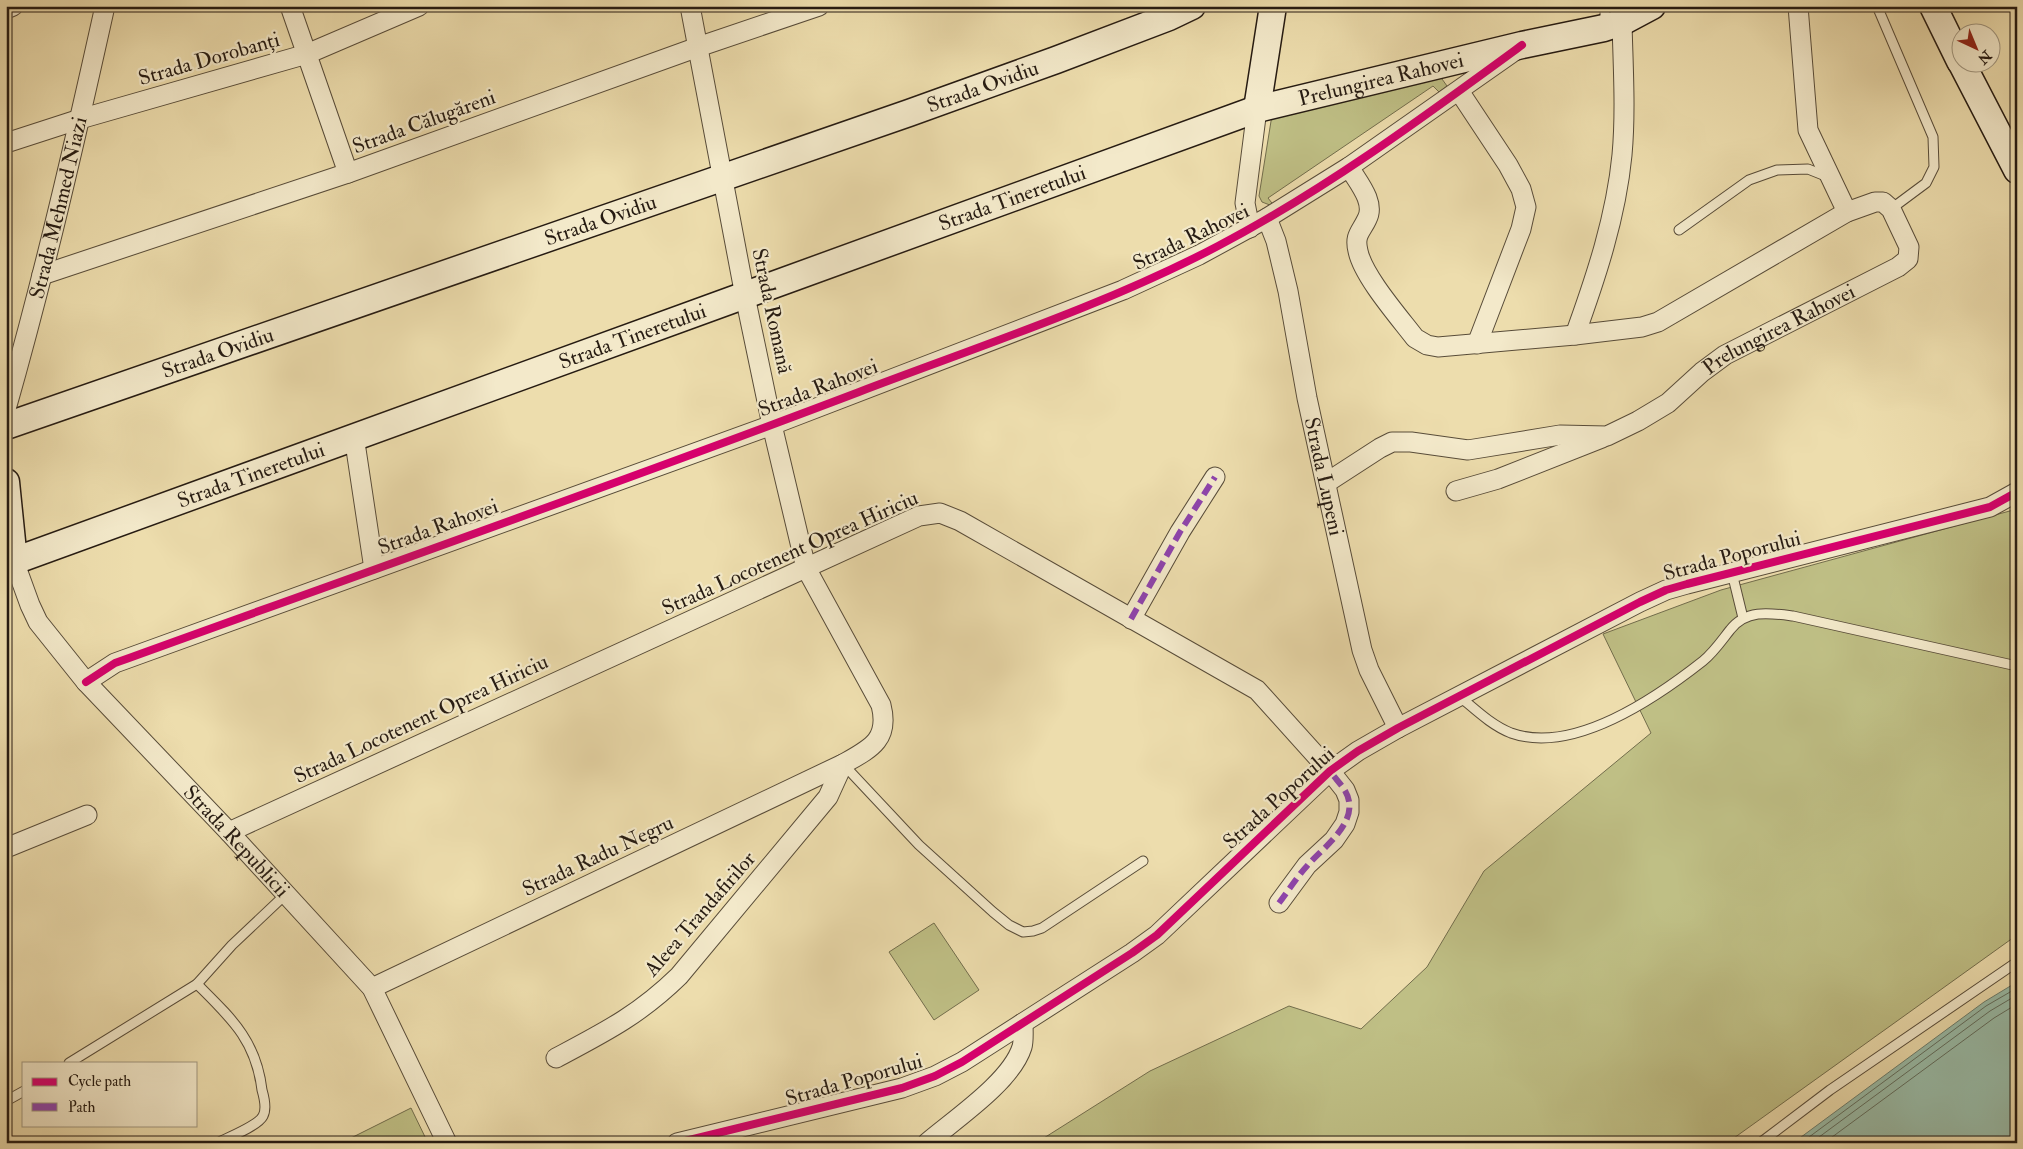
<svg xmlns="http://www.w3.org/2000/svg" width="2023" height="1149" font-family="'IM FELL Double Pica',serif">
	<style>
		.green { fill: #bfbf85; stroke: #726d4c }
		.water { fill: #99bca8; stroke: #6b7c6c }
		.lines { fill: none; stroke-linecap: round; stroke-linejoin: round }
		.shore { stroke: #606c5d; stroke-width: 1 }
		.service-casing { stroke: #584c39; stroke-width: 11 }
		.minor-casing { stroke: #584c39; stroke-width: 21 }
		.secondary-casing { stroke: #261b12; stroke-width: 29 }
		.service { stroke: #f3e9ca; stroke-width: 9 }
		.minor { stroke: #f3e9ca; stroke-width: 19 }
		.secondary { stroke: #f3e9ca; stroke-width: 26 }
		.quiet { stroke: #8e44ad; stroke-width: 6; stroke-dasharray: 12 6; stroke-linecap: butt }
		.cycleway-casing { stroke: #f3e9ca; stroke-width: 11 }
		.cycleway { stroke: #d6006c; stroke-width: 8 }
		.labels { text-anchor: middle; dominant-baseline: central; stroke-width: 4.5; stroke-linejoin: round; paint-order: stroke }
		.street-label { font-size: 21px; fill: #261b12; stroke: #f3e9ca }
	</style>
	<rect width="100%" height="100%" fill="#edddad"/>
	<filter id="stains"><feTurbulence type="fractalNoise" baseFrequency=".004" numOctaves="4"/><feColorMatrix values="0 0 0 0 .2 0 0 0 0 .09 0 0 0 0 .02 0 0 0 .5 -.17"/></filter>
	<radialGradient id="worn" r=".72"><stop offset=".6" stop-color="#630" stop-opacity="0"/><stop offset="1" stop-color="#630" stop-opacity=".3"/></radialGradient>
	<g class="green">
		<polygon points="1437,72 1447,86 1439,92 1433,86 1268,198 1275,207 1262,202 1259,196 1272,115"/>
		<polygon points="2017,509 2017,935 1727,1143 1036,1143 1150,1071 1289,1006 1361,1029 1427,967 1484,871 1651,733 1603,634 1721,590"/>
		<polygon points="934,923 979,990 934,1020 889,952"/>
		<polygon points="411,1108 428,1143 341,1143"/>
	</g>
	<polygon class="water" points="2017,982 2017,1143 1793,1143 1984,1002"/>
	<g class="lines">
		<g class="shore">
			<polyline points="1801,1143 1986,1006 2017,988"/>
			<polyline points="1811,1143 1990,1011 2017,995"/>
			<polyline points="1824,1143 1994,1018 2017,1004"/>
		</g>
		<g class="service-casing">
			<g id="service">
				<polyline points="1877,6 1933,137 1934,167 1926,183 1891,209"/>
				<polyline points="1605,26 1605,6"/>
				<polyline points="1679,230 1749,180 1777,170 1808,169 1828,177"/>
				<polyline points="1732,573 1743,618"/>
				<path d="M1459,696C1476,710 1491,725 1511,733C1573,755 1656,698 1703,661C1714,652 1722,640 1730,630C1746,609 1770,613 1793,616L2017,666"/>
				<polyline points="843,764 919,845 993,912 1009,925 1023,932 1033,931 1042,928 1143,861"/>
				<path d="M197,984C231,1018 256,1040 262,1090C264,1097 267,1109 263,1116C258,1126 227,1138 217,1143"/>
				<polyline points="69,1063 197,984 232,945 286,894"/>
				<polyline points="6,1101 24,1091"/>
				<polyline points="1760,1143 1830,1090 2017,962"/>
			</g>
		</g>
		<g class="minor-casing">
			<g id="minor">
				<polyline points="290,6 348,173"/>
				<polyline points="1798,6 1808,130 1847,212"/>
				<polyline points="6,9 13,6"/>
				<polyline points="1459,91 1508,165 1521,189 1526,207 1521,229 1477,344"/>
				<polyline points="6,143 80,119 307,54 419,6"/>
				<path id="s1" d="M1267,218L1276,241L1288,291L1307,398L1362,650L1369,670L1398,728"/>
				<polyline points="1250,228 1245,203 1257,109"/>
				<polyline points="42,275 348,173 698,47 819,6"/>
				<path d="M1575,335C1596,277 1616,217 1622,155C1626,111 1623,66 1622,22"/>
				<path id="s2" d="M6,409C44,276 75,141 105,6"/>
				<polyline points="354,436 374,569"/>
				<path id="s3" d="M1326,483L1380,448L1392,442H1411L1468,450L1560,435L1607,436L1638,421L1668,403L1702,372L1725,355L1898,267L1908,259L1909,247L1891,209L1883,202H1875L1847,212L1658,322L1642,327L1575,335L1438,347L1427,345L1415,338C1399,317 1363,276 1358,251C1354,235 1361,232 1367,219C1376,202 1357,181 1349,167"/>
				<polyline points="1456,491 1498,479 1602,438"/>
				<path id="s4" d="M6,564L14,561L30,605L38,622L86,682L229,832L372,988L447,1143"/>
				<polyline points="1131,619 1180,532 1215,477"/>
				<polyline points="86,682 115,663 772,425 1123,290 1199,255 1267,218 1349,167 1516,50"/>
				<polyline points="229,832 919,516 940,513 960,521 1257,690 1330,771 1345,790 1349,800 1349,812 1345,824 1334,840 1307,865 1279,903"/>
				<polyline points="6,848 87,815"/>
				<path d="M372,988L843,764C870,749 890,740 881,705L806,568L772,425L745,296L690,6"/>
				<path d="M556,1058C605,1032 639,1015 679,976L828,797L843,764"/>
				<polyline points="677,1143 902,1088 935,1076 962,1062 1132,953 1157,935 1330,771 1358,751 1398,728 1640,602 1666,590 1687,584 1990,507 2017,492"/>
				<path d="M927,1143C955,1119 1011,1082 1022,1047C1024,1040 1023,1031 1023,1023"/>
			</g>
		</g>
		<g class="secondary-casing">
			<g id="secondary">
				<polyline points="1933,6 1960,61"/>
				<polyline points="1961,62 2017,170"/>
				<polyline points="1257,109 1273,6"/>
				<path id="s5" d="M6,426L909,113L1056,60L1169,17L1192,6"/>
				<polyline points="6,482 14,561"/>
				<path id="s6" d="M14,561L1257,109L1522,45L1604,28L1622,22L1652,6"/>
			</g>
		</g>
		<use href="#service" class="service"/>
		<use href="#minor" class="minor"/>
		<use href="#secondary" class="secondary"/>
		<g class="quiet">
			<polyline points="1131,619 1180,532 1215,477"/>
			<path d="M1279,903C1288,891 1297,877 1307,866C1324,846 1364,820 1344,789C1340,783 1334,777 1330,771"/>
		</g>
		<g class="cycleway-casing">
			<g id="cycleway">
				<path d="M86,682L115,663C363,573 612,486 859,392C977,347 1106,305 1218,246C1325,190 1425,116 1522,45"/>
				<polyline points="677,1143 902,1088 935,1076 962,1062 1132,953 1157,935 1330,771 1358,751 1398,728 1640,602 1666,590 1687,584 1990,507 2017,492"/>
			</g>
		</g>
		<use href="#cycleway" class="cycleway"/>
	</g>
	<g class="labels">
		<g class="street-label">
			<text transform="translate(209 59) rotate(-16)">Strada Dorobanți</text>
			<text stroke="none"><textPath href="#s6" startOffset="1450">Prelungirea Rahovei</textPath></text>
			<text stroke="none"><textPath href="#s5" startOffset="1034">Strada Ovidiu</textPath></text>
			<text transform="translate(424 122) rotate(-20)">Strada Călugăreni</text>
			<text stroke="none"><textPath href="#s6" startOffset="1062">Strada Tineretului</textPath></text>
			<text stroke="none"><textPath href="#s2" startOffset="208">Strada Mehmed Niazi</textPath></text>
			<text stroke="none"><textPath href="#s5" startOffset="629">Strada Ovidiu</textPath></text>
			<text transform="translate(1191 237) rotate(-26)">Strada Rahovei</text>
			<text transform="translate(772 311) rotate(78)">Strada Romană</text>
			<text stroke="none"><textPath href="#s3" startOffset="498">Prelungirea Rahovei</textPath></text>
			<text stroke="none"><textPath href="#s6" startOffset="658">Strada Tineretului</textPath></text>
			<text stroke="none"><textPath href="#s5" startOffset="224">Strada Ovidiu</textPath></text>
			<text transform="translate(818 388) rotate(-21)">Strada Rahovei</text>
			<text stroke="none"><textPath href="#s6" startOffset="252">Strada Tineretului</textPath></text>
			<text stroke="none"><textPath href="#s1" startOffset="265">Strada Lupeni</textPath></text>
			<text transform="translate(438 527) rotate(-20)">Strada Rahovei</text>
			<text transform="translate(790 553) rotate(-24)">Strada Locotenent Oprea Hiriciu</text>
			<text transform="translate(1732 556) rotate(-15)">Strada Poporului</text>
			<text transform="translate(421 719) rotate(-25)">Strada Locotenent Oprea Hiriciu</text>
			<text transform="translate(1279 798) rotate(-42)">Strada Poporului</text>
			<text stroke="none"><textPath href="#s4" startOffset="370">Strada Republicii</textPath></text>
			<text transform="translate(598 856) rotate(-25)">Strada Radu Negru</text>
			<text transform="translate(700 914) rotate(-49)">Aleea Trandafirilor</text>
			<text transform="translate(854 1080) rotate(-16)">Strada Poporului</text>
		</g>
	</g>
	<rect width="2023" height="1149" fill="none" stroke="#edddad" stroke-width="25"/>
	<rect x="8" y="8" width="2008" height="1134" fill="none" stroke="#261b12" stroke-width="2.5"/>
	<rect x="12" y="12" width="1998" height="1124" fill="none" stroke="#261b12"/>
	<rect x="22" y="1062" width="175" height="65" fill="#f3e9ca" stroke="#a19780"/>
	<rect x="32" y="1078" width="25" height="8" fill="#d6006c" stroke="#a19780"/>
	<text x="68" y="1086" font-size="15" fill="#261b12">Cycle path</text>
	<rect x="32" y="1103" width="25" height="8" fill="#8e44ad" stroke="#a19780"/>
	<text x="68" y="1112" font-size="15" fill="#261b12">Path</text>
	<g transform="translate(1976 48) rotate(136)"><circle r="24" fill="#f3e9ca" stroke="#a19780"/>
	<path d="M0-4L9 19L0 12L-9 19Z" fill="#8f2418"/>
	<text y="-8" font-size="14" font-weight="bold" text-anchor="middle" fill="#261b12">N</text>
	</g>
	<rect width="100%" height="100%" filter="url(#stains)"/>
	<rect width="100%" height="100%" fill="url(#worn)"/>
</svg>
